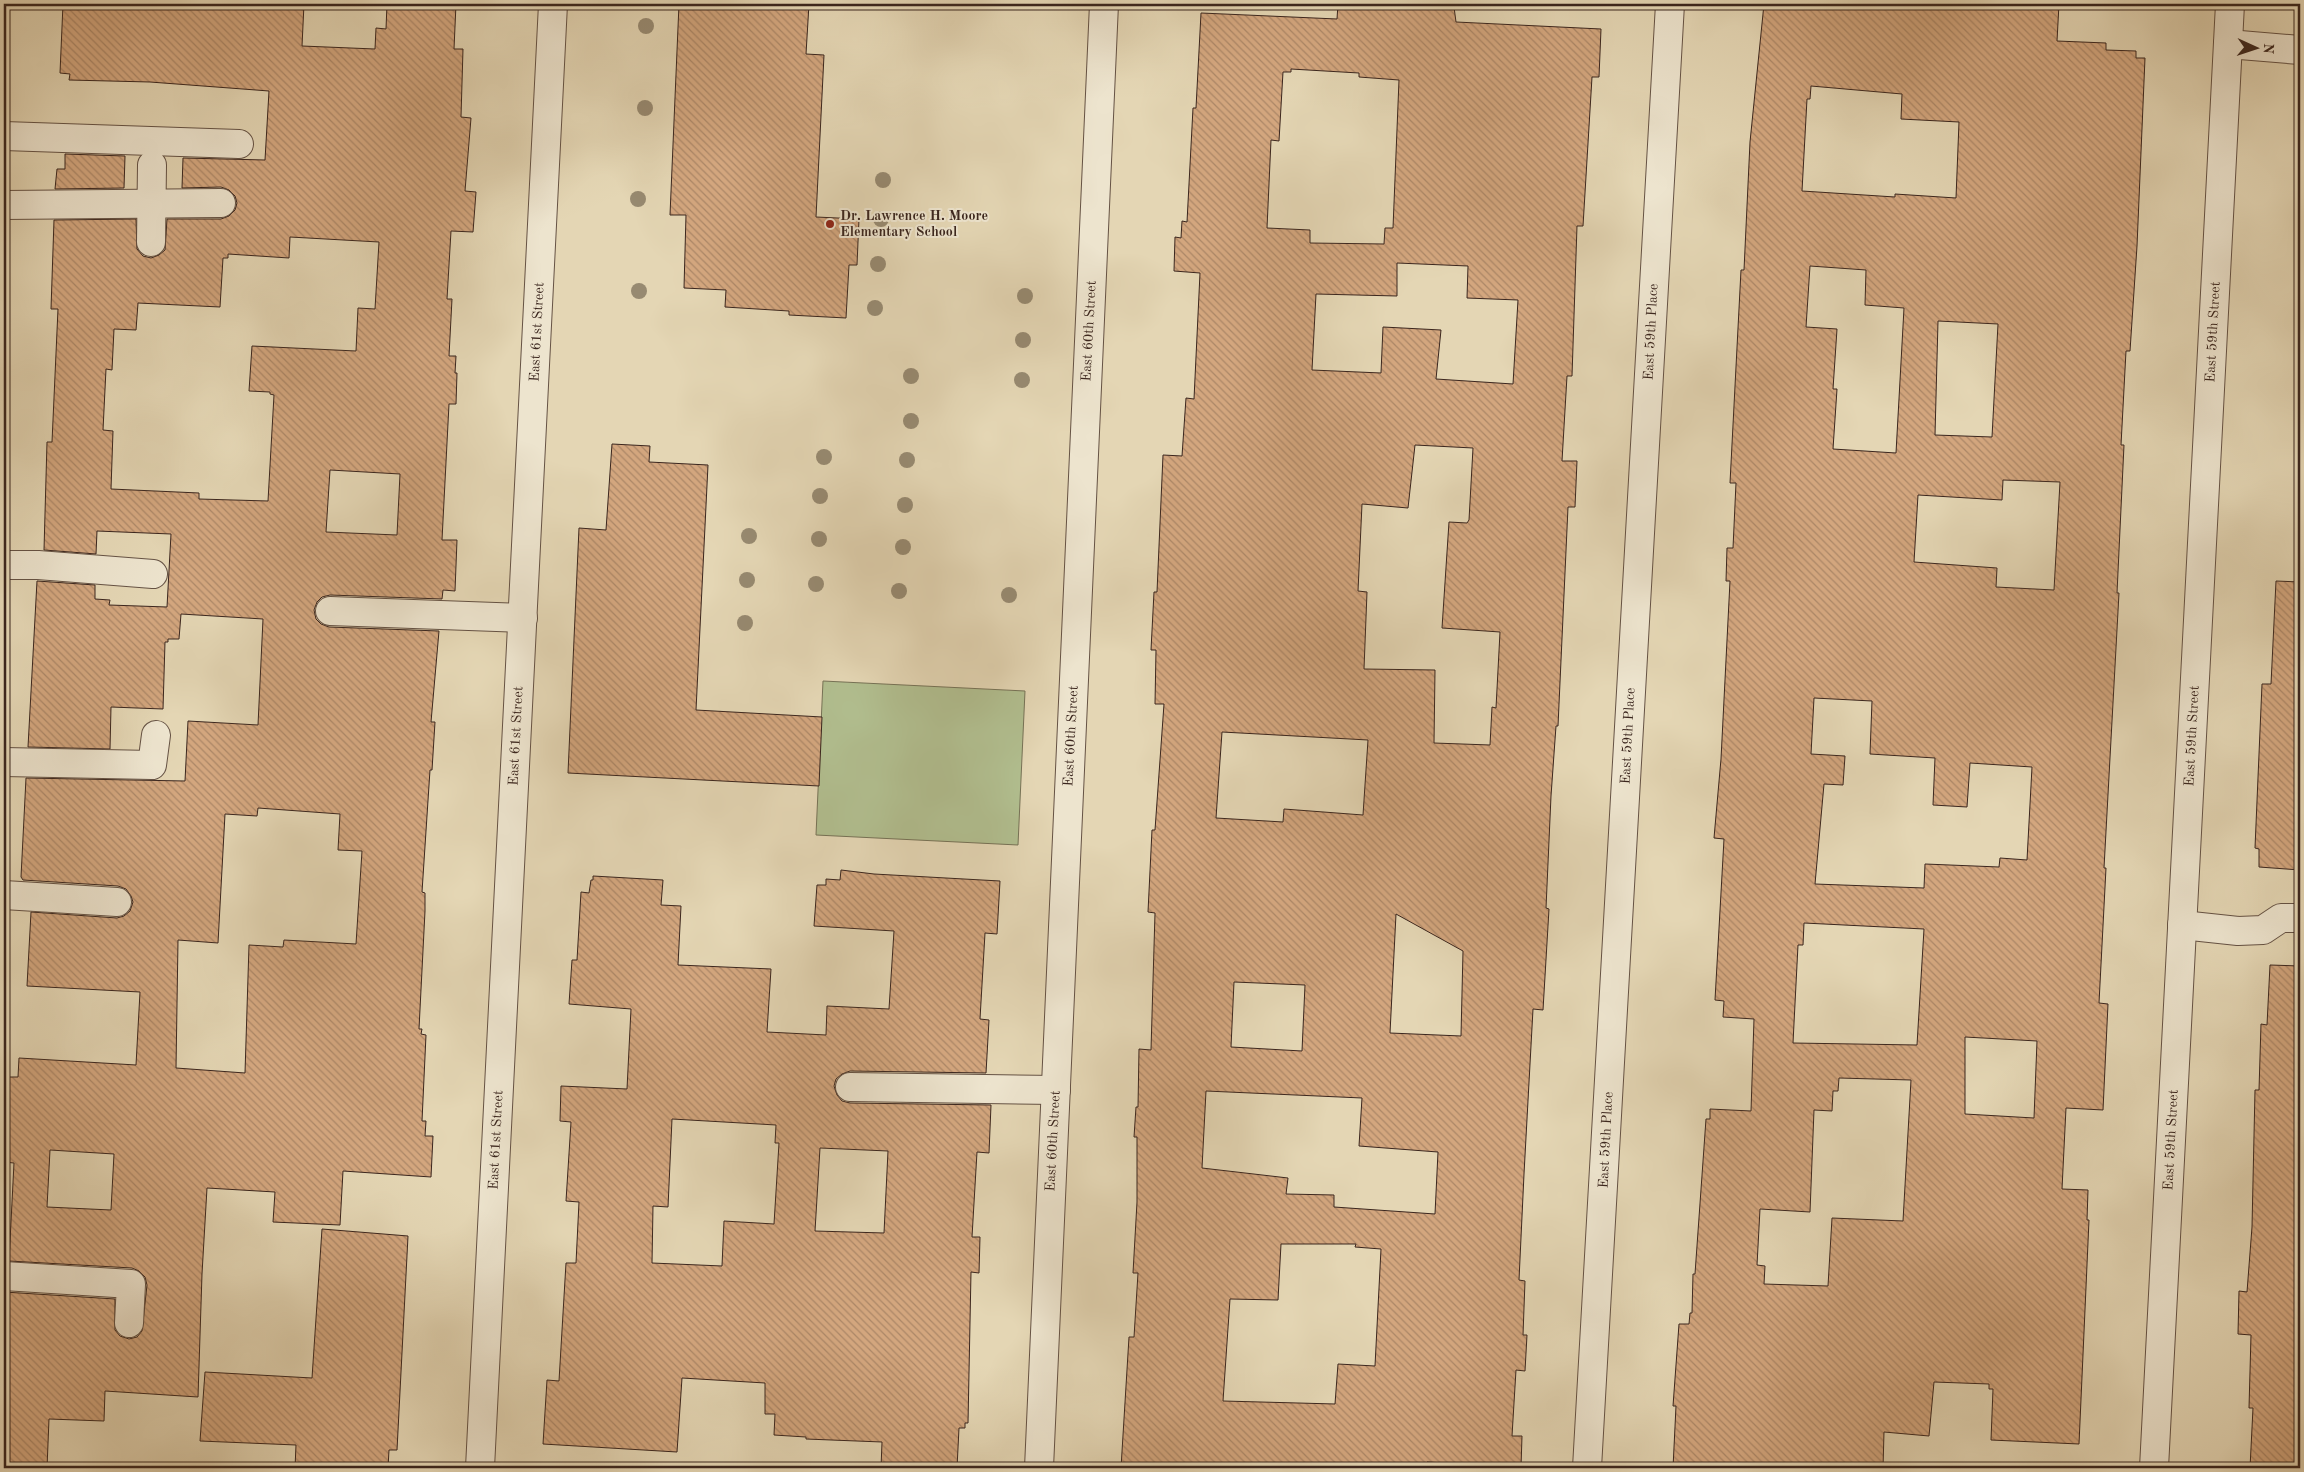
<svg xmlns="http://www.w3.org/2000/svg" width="2304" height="1472" font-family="'Old Standard TT',serif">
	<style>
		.pitch { fill: #b1be8f; stroke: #767256 }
		.building { fill: url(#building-back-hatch); stroke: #3b261e; fill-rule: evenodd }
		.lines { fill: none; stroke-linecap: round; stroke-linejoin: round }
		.minor-casing { stroke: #655244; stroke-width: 30 }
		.minor { stroke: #ede4ce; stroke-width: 28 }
		.tree { fill: #978a71 }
		.poi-dot { fill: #8f2418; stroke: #ede4ce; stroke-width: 2 }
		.labels { text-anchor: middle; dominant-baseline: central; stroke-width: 4; stroke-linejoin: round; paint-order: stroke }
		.poi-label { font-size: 14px; font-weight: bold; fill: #3b261e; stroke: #ede4ce; text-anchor: start }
		.street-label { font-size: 14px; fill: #3b261e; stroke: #ede4ce }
	</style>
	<defs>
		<pattern id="building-back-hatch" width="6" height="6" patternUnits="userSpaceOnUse" patternTransform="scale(1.25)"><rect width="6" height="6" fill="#d3a67e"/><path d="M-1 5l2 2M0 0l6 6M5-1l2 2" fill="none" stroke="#ac8767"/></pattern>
	</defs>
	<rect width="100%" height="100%" fill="#e4d6b4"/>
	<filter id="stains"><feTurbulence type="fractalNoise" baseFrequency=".004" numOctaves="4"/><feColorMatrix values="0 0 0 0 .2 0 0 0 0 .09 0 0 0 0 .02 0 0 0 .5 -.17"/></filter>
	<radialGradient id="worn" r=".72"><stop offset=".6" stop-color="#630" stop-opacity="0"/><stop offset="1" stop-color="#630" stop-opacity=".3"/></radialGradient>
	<polygon class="pitch" points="823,681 1025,691 1018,845 816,835"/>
	<g class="building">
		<path d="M63,4H304L302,46L375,49L376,28L386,29L387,4H456L454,49H463L461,117L471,118L465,191L476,192L473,232L451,231L447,299H452L449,356H456L455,373H457L456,404H449L442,540H457L455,591L443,590L442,599L330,595L322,597L317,602L314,610L316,619L321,624L329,627L439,631L431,722H435L432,770H430L422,892L425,893V911L419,1029H422L421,1034L426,1035L422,1121H426L425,1136H433L431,1177L343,1171L340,1225L273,1222L275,1192L207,1188L202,1274L198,1397L105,1391L104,1421L49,1419L47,1468H4V1292L115,1299V1330L120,1336L129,1339L137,1337L142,1331L147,1285L145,1277L139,1271L132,1268L9,1261L14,1163L4,1162L8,1077H18L19,1058L136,1065L140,992L27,986L31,912L117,918L124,916L130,911L133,902L131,896L126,889L118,886L23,880L21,877L26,778L185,781L188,721L258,725L263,619L181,614L179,639H168V642H165L163,709L111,707L110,749L28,747L37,581L95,585V599L110,600L109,605L167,607L171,534L97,531L96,554L44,550L47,442H52L58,309H51L54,220L136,219L137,249L143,256L151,258L159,255L165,250L167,219H221L229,216L235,210L237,203L235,196L229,190L221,187L182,188L183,158L265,160L269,91L150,82L69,80L70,74L60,73ZM290,237L379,242L375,309L358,308L356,351L252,346L249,391L270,392V394L274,395L268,501L199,499V493L111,489L113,431L103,430L106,369L112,370L114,329L136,330L138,303L220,307L223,258H228V254L289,258ZM330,470L400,474L397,535L326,532ZM258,808L340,814L338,850L362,851L356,944L284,940L283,947L249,945L245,1073L176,1068L178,940L218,943L225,814L257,816ZM50,1150L114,1154L111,1210L47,1207Z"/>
		<polygon points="679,4 809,4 806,54 824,55 816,217 859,219 857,265 849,265 846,318 789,315 789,311 725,307 726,290 684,288 686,215 670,215"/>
		<path d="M1338,4H1395L1454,7L1456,22L1601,29L1599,77H1592L1583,226H1577L1572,376H1567L1562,461H1577L1575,507H1568L1558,726H1556L1551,796L1546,908L1549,909L1543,1010L1533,1009L1524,1174L1519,1280L1525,1281L1523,1335H1527L1525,1371L1516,1370L1512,1436H1522L1521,1467L1427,1462L1426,1468H1121L1129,1337H1134L1138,1273H1133L1137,1202V1137H1134L1136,1107H1138L1139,1049L1151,1050L1155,913L1148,912L1152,830H1155L1164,704H1155L1156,650H1151L1154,592H1157L1163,455L1182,456L1186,398L1194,399L1200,273L1174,271L1175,237L1181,238L1182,221L1187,222L1193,108H1196L1201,13L1337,19ZM1291,69L1359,73V77L1399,80L1393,228H1385L1384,244L1310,243V230L1267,228L1271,140L1279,141L1283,72H1291ZM1397,263L1468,266L1467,298L1518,300L1513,384L1436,379L1441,330L1383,327L1381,373L1312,370L1316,294L1397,296ZM1415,445L1473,448L1469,520L1467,523L1449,522L1442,628L1500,632L1496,708L1492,707L1490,745L1434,743L1435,670L1364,669L1367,592L1358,591L1362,504L1408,508ZM1222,732L1368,740L1363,815L1284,809L1283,822L1216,818ZM1396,914L1463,951L1461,1036L1390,1033ZM1234,982L1305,985L1302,1051L1231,1047ZM1206,1091L1362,1098L1359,1146L1438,1152L1435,1214L1334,1207V1195L1286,1194L1288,1178L1202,1168ZM1281,1244H1356L1355,1247L1381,1249L1375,1366L1338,1364L1335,1404L1223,1401L1230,1299L1278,1300Z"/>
		<path d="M1764,4H2059L2057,41L2106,43V50L2136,51V58H2145L2137,246L2130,351H2126L2121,445H2124L2117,593H2119L2104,868H2106L2099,1003L2108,1004L2103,1110L2066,1108L2062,1189L2088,1190L2087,1220H2089L2079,1444L1991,1440L1993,1389H1989V1384L1934,1382L1929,1436L1884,1432L1883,1468H1673L1676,1406H1673L1679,1324H1689L1690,1313H1692L1693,1274H1695L1706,1119H1710V1109L1751,1111L1754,1019L1723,1017L1724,1001L1715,1000L1724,839L1714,838L1721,759L1730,581H1726L1727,548H1733L1736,483H1730L1741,270H1744L1750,142ZM1811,86L1902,94L1901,119L1959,122L1956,198L1895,194V197L1802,191L1807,99H1810ZM1810,266L1866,270L1865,305L1904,308L1896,453L1833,449L1837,389H1833L1837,329L1806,327ZM1938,321L1998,324L1992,437L1935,435ZM2003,480L2060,482L2054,590L1996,587L1997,568L1914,562L1918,495L2002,500ZM1814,698L1872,701L1870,754L1935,758L1933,805L1967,807L1970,763L2032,767L2027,860L2000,858L1999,867L1925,864L1924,888L1815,884L1824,784L1843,785L1845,756L1811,754ZM1804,923L1924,929L1917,1045L1793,1043L1798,945H1803ZM1965,1037L2037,1041L2034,1118L1965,1114ZM1839,1078L1911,1080L1903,1221L1832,1218L1828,1286L1764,1284L1765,1266L1757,1265L1760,1209L1810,1212L1814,1110L1832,1111L1833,1091H1838Z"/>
		<polygon points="65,154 125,156 124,188 55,189 57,169 65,169"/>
		<polygon points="612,444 650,446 649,462 708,465 696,710 822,717 819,786 568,773 579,528 606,530"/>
		<polygon points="2276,581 2300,582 2300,870 2259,867 2259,849 2255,848 2262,684 2271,684"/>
		<path d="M841,870L874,874L1000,881L997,934L985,933L980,1019L989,1020L986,1073L850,1071L842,1074L836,1079L834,1086L837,1095L842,1101L850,1103L991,1105L989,1153L977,1152L972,1237H980L979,1273L971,1272L968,1423H965V1428H959L957,1468H881L882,1442L806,1439V1437L774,1435L775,1414H765V1383L682,1378L677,1452L543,1444L547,1380L559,1381L566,1263H576L579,1202L566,1201L571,1122L560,1121L561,1086L627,1089L631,1009L569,1004L572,960H577L581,892L589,893L591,880H593V876L663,880L661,905L681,906L678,965L771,969L767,1032L826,1035L827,1006L889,1009L894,931L814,926L817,885H826V879L840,880ZM672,1119L776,1125L775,1143H779L774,1224L724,1221L722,1266L652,1263L653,1206L668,1207ZM820,1148L888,1151L884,1233L815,1231Z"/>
		<polygon points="2270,965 2300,966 2300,1468 2250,1468 2253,1408 2249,1408 2251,1335 2238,1334 2239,1291 2247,1292 2252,1227 2255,1090 2259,1090 2261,1024 2267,1025"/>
		<polygon points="322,1229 408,1236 397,1450 389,1450 388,1468 295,1468 296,1445 200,1441 205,1372 312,1378"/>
	</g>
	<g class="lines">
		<g class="minor-casing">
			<g id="minor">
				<polyline points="2228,44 2300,50"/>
				<polyline points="4,136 239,144"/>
				<polyline points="4,205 221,203"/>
				<polyline points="151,242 152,165"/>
				<polyline points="4,565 38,565 153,574"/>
				<polyline points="330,611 523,618"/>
				<polyline points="4,762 152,765 156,735"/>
				<polyline points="4,895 117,902"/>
				<polyline points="2182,925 2238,931 2263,930 2281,918 2300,918"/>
				<polyline points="850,1087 1056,1090"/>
				<polyline points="4,1276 131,1284 129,1323"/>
				<polyline points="480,1468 553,4"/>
				<polyline points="1039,1468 1104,4"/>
				<polyline points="1587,1468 1670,4"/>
				<polyline points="2154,1468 2230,4"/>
			</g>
		</g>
		<use href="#minor" class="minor"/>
	</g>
	<g class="tree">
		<circle cx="646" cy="26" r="8"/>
		<circle cx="645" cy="108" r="8"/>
		<circle cx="883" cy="180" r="8"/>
		<circle cx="638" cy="199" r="8"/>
		<circle cx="881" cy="219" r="8"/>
		<circle cx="878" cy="264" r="8"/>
		<circle cx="639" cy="291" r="8"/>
		<circle cx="1025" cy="296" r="8"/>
		<circle cx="875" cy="308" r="8"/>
		<circle cx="1023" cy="340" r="8"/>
		<circle cx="911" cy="376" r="8"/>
		<circle cx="1022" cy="380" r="8"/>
		<circle cx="911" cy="421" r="8"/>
		<circle cx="824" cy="457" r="8"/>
		<circle cx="907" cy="460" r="8"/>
		<circle cx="820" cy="496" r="8"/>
		<circle cx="905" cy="505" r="8"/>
		<circle cx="749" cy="536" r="8"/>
		<circle cx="819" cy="539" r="8"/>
		<circle cx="903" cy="547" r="8"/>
		<circle cx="747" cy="580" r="8"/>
		<circle cx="816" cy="584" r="8"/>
		<circle cx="899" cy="591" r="8"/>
		<circle cx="1009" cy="595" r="8"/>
		<circle cx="745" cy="623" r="8"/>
	</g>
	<circle class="poi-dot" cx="830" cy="224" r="5"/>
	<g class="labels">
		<g class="poi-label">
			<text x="840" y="216">Dr. Lawrence H. Moore<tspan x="840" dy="16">Elementary School</tspan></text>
		</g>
		<g class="street-label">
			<text transform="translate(1089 331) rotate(-87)">East 60th Street</text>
			<text transform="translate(537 332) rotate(-87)">East 61st Street</text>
			<text transform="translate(1651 332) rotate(-87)">East 59th Place</text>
			<text transform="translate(2213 332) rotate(-87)">East 59th Street</text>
			<text transform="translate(516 736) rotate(-87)">East 61st Street</text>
			<text transform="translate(1071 736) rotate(-87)">East 60th Street</text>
			<text transform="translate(1628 736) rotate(-87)">East 59th Place</text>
			<text transform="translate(2192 736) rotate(-87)">East 59th Street</text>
			<text transform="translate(496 1140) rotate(-87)">East 61st Street</text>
			<text transform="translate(1606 1140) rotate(-87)">East 59th Place</text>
			<text transform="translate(2171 1140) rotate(-87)">East 59th Street</text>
			<text transform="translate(1053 1141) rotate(-87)">East 60th Street</text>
		</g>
	</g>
	<rect width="2304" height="1472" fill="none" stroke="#e4d6b4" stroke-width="20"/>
	<rect x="5" y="5" width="2294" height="1462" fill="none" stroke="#3b261e" stroke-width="2.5"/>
	<rect x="10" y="10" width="2284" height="1452" fill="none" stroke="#3b261e"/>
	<g transform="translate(2256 48) rotate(93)" stroke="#ede4ce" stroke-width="4" paint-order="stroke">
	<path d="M0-4L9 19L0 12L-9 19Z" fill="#3b261e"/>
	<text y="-8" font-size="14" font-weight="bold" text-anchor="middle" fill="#3b261e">N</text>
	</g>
	<rect width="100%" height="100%" filter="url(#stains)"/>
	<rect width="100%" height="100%" fill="url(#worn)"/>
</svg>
